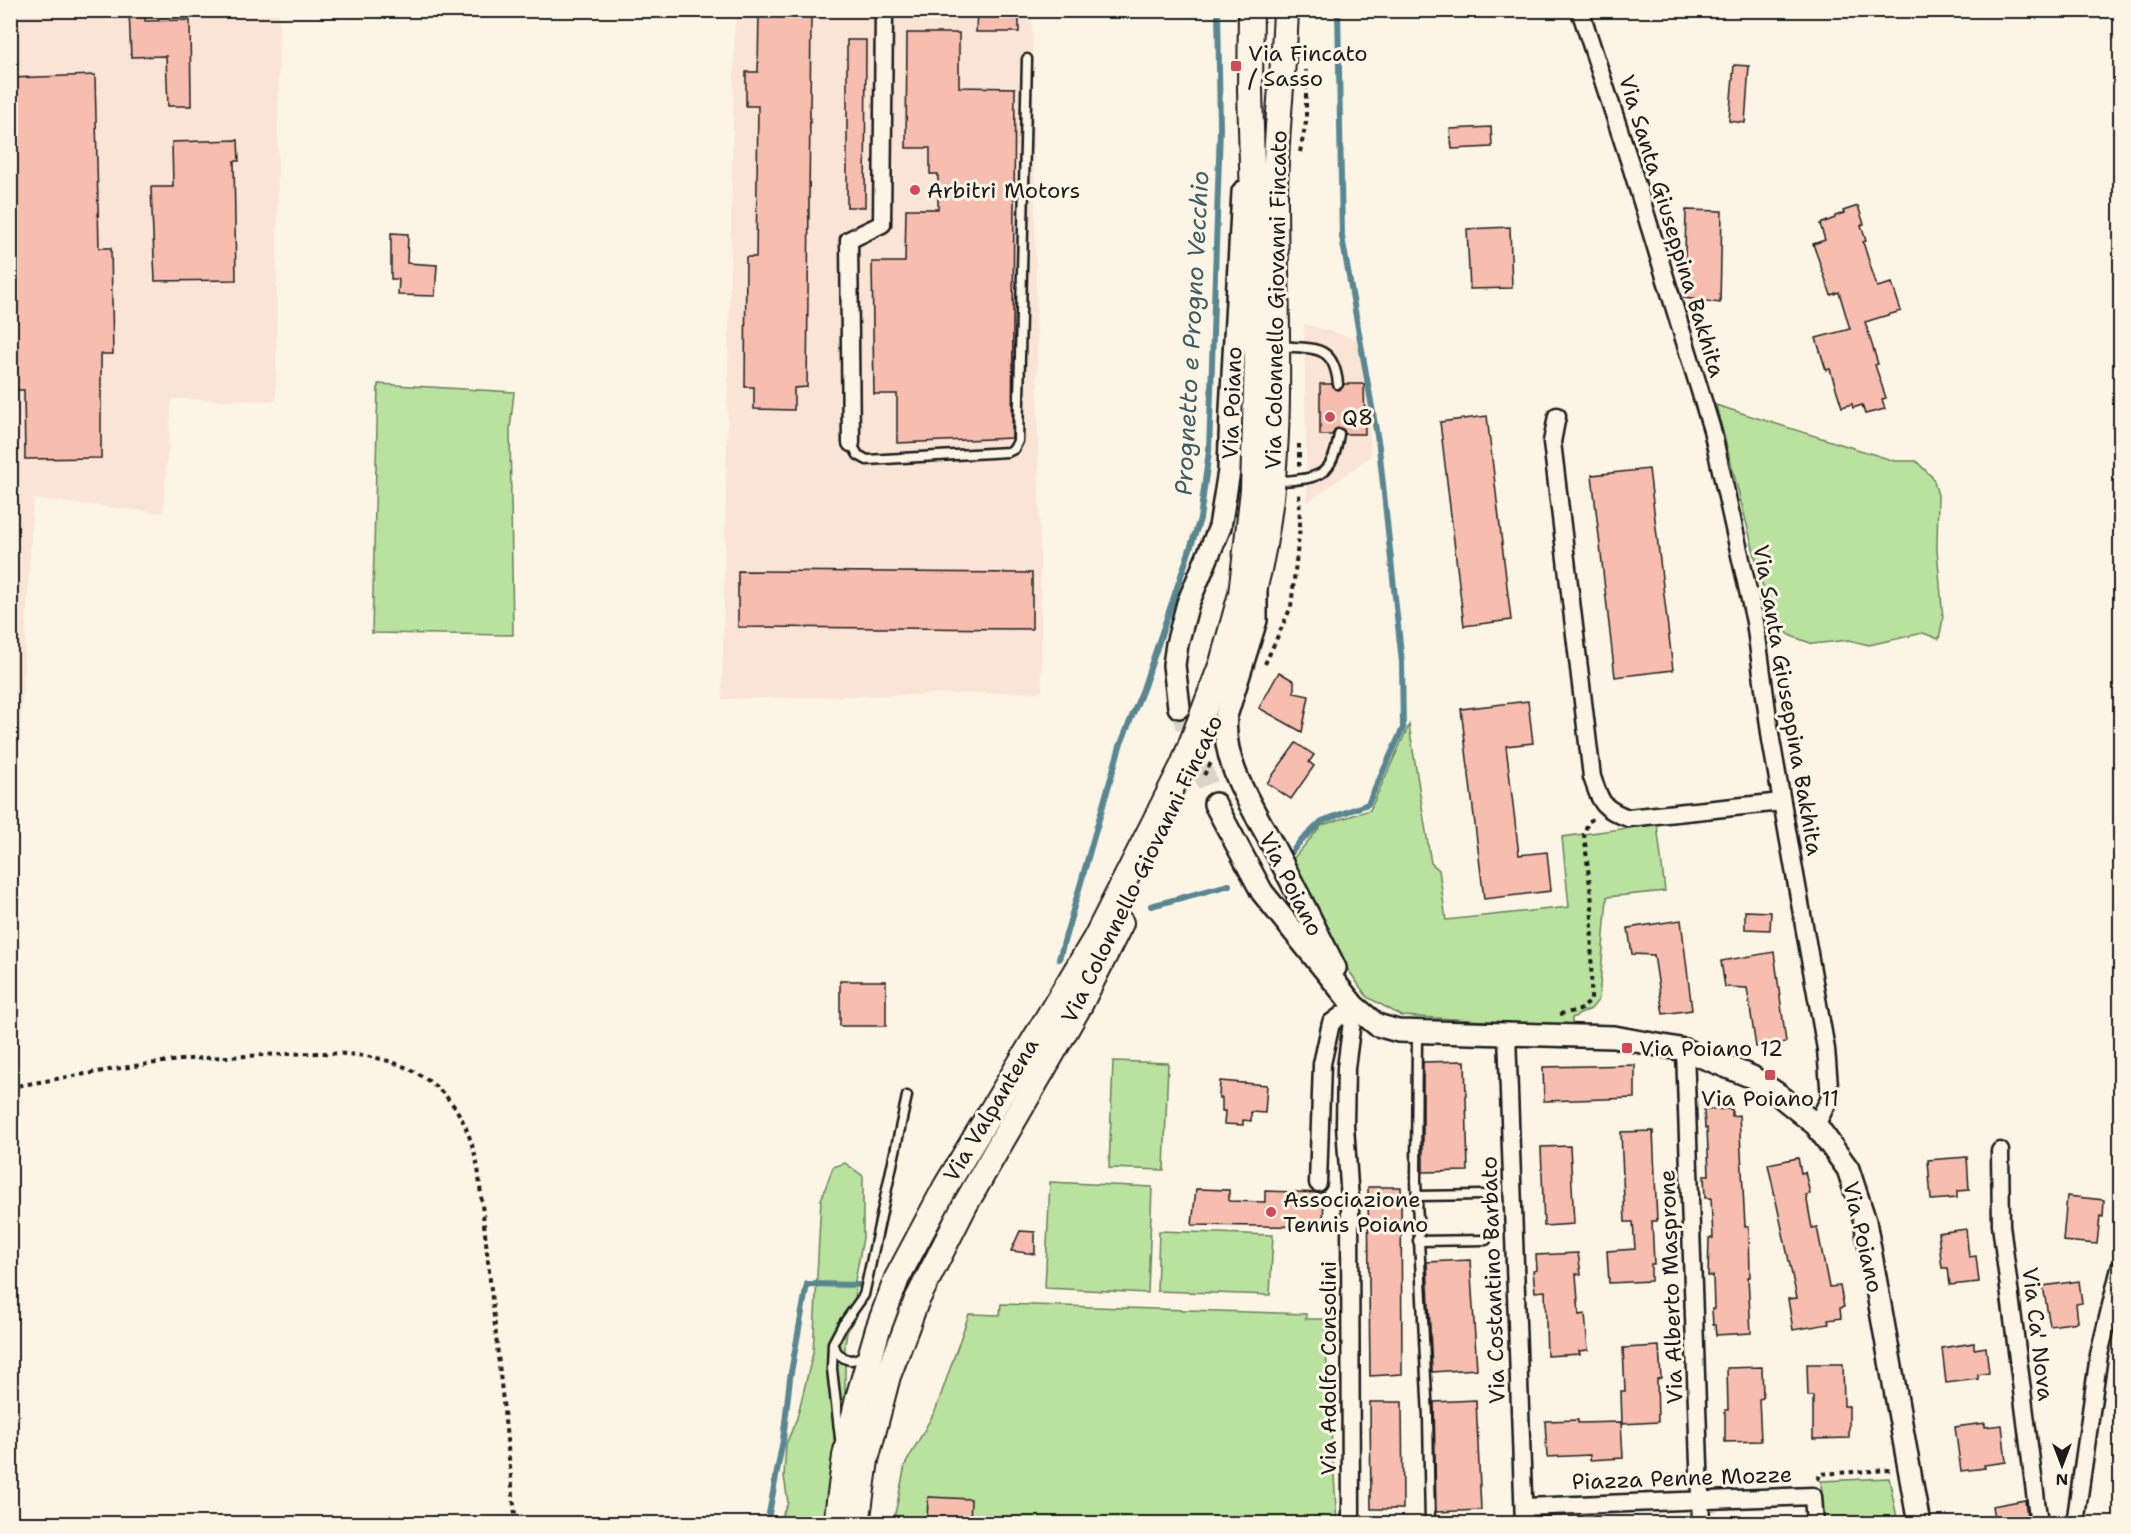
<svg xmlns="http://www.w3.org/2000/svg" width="2131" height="1534" font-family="'Shantell Sans',sans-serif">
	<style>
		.built { fill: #fae4d5 }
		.green { fill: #b8e29e; stroke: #6a7f5d; stroke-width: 1.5 }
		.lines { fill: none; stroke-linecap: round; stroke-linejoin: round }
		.stream { stroke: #588791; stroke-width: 6 }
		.building { fill: #f7bdaf; stroke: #1c1c1c; stroke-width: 1.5 }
		.tertiary-tunnel { stroke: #dad4c7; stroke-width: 21; stroke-dasharray: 21 10; stroke-linecap: butt }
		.service-casing { stroke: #1c1c1c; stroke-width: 13 }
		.minor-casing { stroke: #1c1c1c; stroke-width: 21 }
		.tertiary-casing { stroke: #1c1c1c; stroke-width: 26 }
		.secondary-casing { stroke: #1c1c1c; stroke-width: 28 }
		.path { stroke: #1c1c1c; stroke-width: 4; stroke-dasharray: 4.5 4.5; stroke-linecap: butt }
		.service { stroke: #fcf5e5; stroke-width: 8 }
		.minor { stroke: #fcf5e5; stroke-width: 16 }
		.tertiary { stroke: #fcf5e5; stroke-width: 21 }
		.secondary { stroke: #fcf5e5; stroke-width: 24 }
		.poi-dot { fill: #d1495b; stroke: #fcf5e5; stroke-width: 2 }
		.labels { text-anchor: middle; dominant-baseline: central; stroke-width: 6; stroke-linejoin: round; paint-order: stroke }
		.poi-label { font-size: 22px; fill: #1c1c1c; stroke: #fcf5e5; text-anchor: start }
		.street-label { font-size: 22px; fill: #1c1c1c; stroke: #fcf5e5 }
		.water-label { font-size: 24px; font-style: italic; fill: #3f5a60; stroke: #fcf5e5 }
	</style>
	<rect width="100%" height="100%" fill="#fcf5e5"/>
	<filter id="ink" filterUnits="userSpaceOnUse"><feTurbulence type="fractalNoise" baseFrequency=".0167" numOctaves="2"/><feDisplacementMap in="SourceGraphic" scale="12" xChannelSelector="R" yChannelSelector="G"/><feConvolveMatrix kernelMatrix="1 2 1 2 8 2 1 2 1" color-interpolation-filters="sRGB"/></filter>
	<g filter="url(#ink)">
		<g class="built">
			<polygon points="11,11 279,11 276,401 172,399 163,513 33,499 11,903"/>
			<polygon points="735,11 1032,11 1042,692 722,699"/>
			<polygon points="1304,324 1365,341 1371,456 1307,503"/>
		</g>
		<g class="green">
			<polygon points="378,384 514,392 510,430 513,635 372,633"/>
			<polygon points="1716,405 1895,461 1916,461 1933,478 1938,495 1937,550 1943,619 1939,639 1923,633 1869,645 1849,640 1813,644 1791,636 1771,618"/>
			<polygon points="1409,725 1431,863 1439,870 1446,920 1569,907 1562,837 1657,824 1665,891 1607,897 1599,999 1591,1009 1572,1018 1572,1026 1402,1016 1367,997 1340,958 1292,860 1322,825 1370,810"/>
			<polygon points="1113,1061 1168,1063 1164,1170 1109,1168"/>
			<polygon points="845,1163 863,1176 863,1238 855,1281 856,1318 847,1332 845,1346 845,1417 835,1432 833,1450 836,1490 828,1523 778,1524 788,1503 784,1476 786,1444 797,1418 813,1353 821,1200 833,1167"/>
			<polygon points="1050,1182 1152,1187 1148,1293 1045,1288"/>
			<polygon points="1159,1231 1273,1235 1270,1295 1157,1291"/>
			<polygon points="1001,1304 1306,1314 1306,1319 1324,1319 1337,1523 1066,1520 1065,1524 893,1524 905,1465 936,1409 969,1314 1000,1315"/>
			<polygon points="1889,1478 1898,1523 1823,1523 1821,1481"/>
		</g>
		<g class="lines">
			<g class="stream">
				<polyline points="1285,861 1298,844 1322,821 1368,804 1403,728 1402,663 1379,447 1342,237 1338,10"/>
				<polyline points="1151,906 1229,885"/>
				<polyline points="1059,959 1120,746 1143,689 1200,519 1209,451 1220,129 1218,10"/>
				<polyline points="767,1524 783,1440 790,1378 807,1284 862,1285"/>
			</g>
		</g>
		<g class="building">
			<polygon points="129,10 145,10 145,21 190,20 191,106 168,106 166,56 131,57"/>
			<polygon points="759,10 799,10 799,17 811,17 807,387 794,388 794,410 754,409 754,387 745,387 746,257 756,257 758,106 746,106 746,72 758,72"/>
			<polygon points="977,10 1019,10 1019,32 976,32"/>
			<polygon points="907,33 959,33 959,87 1015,88 1012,438 897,443 897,394 874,394 872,262 905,262 906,209 938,209 938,174 930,174 930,148 906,148"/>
			<polygon points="847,40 866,40 865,207 847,207"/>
			<polygon points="1734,65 1749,66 1745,123 1729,121"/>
			<polygon points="95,75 99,248 111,248 113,354 101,354 101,458 25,459 24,390 10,390 10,78"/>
			<polygon points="1491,127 1492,147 1452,149 1450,129"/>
			<polygon points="238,140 239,161 234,161 236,280 155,281 151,187 173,187 172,142"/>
			<polygon points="1858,206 1864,224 1861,225 1866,241 1863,242 1877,287 1892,283 1901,311 1865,322 1878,364 1875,365 1886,398 1882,399 1885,409 1865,414 1862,405 1853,408 1852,404 1842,407 1830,369 1826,370 1816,338 1850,329 1839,292 1831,295 1813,244 1825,240 1820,224 1835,218 1835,216 1844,213 1843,211"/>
			<polygon points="1686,210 1722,211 1720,303 1684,298"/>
			<polygon points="1510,227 1512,288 1470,289 1467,229"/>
			<polygon points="391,233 408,234 407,263 437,265 435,296 398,295 399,279 391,279"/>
			<polygon points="1320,384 1332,384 1334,388 1338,390 1342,388 1344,384 1364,384 1365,434 1345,434 1344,430 1340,428 1335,429 1332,435 1320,435"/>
			<polygon points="1487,416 1511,620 1464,626 1440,422"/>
			<polygon points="1649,469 1673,670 1615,677 1592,475"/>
			<polygon points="738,571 1032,573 1032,629 738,627"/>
			<polygon points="1279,672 1294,681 1294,693 1309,696 1302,732 1259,708"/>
			<polygon points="1528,701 1533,743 1506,746 1519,855 1547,852 1551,891 1484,899 1461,709"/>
			<polygon points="1296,743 1314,755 1309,762 1314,766 1291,799 1267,783"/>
			<polygon points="1745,911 1771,912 1770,930 1745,929"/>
			<polygon points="1681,920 1692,1010 1663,1014 1654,955 1632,954 1628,928"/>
			<polygon points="1774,952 1786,1042 1756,1047 1747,988 1725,987 1721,961"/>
			<rect x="840" y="981" width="46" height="45"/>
			<polygon points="1465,1061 1468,1171 1423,1172 1423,1062"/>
			<polygon points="1635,1065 1635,1098 1544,1101 1543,1067"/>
			<polygon points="1220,1081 1267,1085 1265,1113 1251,1112 1251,1121 1243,1120 1243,1125 1224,1124 1225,1111 1222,1111 1222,1098 1219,1098"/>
			<polygon points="1732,1109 1732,1116 1739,1115 1745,1226 1749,1226 1750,1277 1748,1277 1751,1333 1716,1335 1715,1325 1713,1325 1712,1309 1714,1309 1713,1276 1708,1276 1709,1238 1713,1238 1711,1198 1705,1198 1704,1175 1709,1175 1707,1128 1705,1128 1704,1110"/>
			<polygon points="1653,1131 1657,1221 1652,1221 1654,1264 1651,1264 1651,1281 1609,1283 1607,1251 1635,1249 1633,1222 1625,1222 1621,1132"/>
			<polygon points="1570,1146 1574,1224 1544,1226 1541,1147"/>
			<polygon points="1967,1157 1969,1190 1957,1191 1957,1198 1931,1200 1928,1160"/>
			<polygon points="1798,1158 1801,1173 1805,1172 1810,1194 1806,1195 1812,1228 1817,1227 1829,1287 1840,1286 1844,1307 1840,1308 1841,1318 1828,1320 1829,1324 1793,1330 1788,1299 1797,1298 1768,1164"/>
			<polygon points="1368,1187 1401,1187 1402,1374 1370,1376"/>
			<polygon points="1196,1189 1229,1190 1229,1201 1265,1202 1265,1191 1324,1193 1323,1227 1192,1225"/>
			<polygon points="2067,1196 2104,1200 2103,1217 2100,1216 2097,1244 2063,1241"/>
			<polygon points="1966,1229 1969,1257 1976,1256 1979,1282 1950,1285 1948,1268 1942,1268 1938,1233"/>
			<polygon points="1020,1231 1035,1232 1035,1254 1011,1251"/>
			<polygon points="1578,1253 1581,1274 1576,1274 1579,1315 1585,1314 1588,1350 1579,1351 1580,1354 1547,1356 1545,1291 1535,1292 1533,1271 1537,1270 1536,1255"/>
			<polygon points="1470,1260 1477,1369 1432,1372 1427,1262"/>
			<polygon points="2079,1281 2082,1303 2076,1304 2078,1322 2050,1326 2043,1286"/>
			<polygon points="1974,1343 1974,1349 1986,1347 1989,1373 1978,1375 1978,1379 1946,1383 1942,1348"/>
			<polygon points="1659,1346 1661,1378 1657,1379 1658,1422 1622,1424 1621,1391 1625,1391 1623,1348"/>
			<polygon points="1807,1364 1843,1364 1844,1406 1849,1406 1849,1438 1813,1439 1813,1396 1808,1396"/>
			<polygon points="1762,1367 1763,1398 1759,1399 1761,1441 1725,1442 1725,1410 1728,1410 1727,1368"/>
			<polygon points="1476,1400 1481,1510 1436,1512 1434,1402"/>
			<polygon points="1370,1402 1402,1402 1403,1509 1371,1509"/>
			<polygon points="1578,1420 1578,1423 1621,1422 1623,1458 1590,1460 1590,1455 1547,1457 1545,1421"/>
			<polygon points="1985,1423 1985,1427 2002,1425 2006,1462 1984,1465 1985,1468 1961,1471 1955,1427"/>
			<polygon points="928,1497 971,1499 970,1524 927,1524"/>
			<polygon points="2025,1500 2028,1524 1995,1524 1992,1506"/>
		</g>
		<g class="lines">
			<polyline class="tertiary-tunnel" points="1179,707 1215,804"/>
			<g class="service-casing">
				<g id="service">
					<path d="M1281,346C1314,349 1334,344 1338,384"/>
					<polyline points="851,443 858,455 867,460 1008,452 1014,449 1018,441 1027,59"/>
					<path d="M1276,482C1316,477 1332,481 1339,434"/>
					<polyline points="1417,1032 1416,1181 1428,1417 1430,1524"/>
					<polyline points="1416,1196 1485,1195"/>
					<polyline points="1418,1241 1486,1240"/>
					<path d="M834,1348C842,1360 853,1365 865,1353"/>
					<polyline points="840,1438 832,1369 833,1343 842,1326 864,1295 907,1096"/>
				</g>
			</g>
			<g class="minor-casing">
				<g id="minor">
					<polyline points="1580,10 1631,166 1712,430 1755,622 1771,740 1826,1049 1830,1098 1816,1125"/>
					<path d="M1557,416L1552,442L1592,777C1601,802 1601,808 1628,818L1782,802"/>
					<polyline points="851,443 849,240 882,224 884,10"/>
					<polyline points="1507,1034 1524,1524"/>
					<polyline points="1685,1050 1701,1524"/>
					<polyline points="2000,1151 2001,1225 2039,1524"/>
					<polyline points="1318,1183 1322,1064 1331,1023 1354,1006"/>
					<polyline points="1524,1507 1813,1496 1815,1524"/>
					<polyline points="1351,1524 1350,1201 1345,1125 1346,1068 1354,1006"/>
					<polyline points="2075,1524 2099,1355 2120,1268"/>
				</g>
			</g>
			<g class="tertiary-casing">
				<g id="tertiary">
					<path d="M1256,586V620L1226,716C1221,764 1253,807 1274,848C1295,888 1315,928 1335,968"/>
					<polyline points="1179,707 1174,665 1177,644 1188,603 1220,527 1229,471 1231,410 1243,192"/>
					<polyline points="1215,804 1262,892 1354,1006 1377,1025 1398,1031 1614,1037 1685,1050 1752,1077 1779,1095 1816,1125 1848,1169 1865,1221 1919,1524"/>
				</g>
			</g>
			<g class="secondary-casing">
				<g id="secondary">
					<path d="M1253,594C1288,465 1275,328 1275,196C1275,134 1284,72 1286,10"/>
					<polyline points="836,1524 845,1456 858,1398 878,1329 897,1278 946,1186 1095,939 1183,765 1222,663 1241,594 1253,490 1257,355 1250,89 1251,10"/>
					<polyline points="857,1524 866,1460 888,1376 916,1302 965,1205 1079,1007 1121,923"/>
				</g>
			</g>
			<g class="path">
				<polyline points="1300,152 1306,122 1306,70"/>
				<polyline points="1299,444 1299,467"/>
				<polyline points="1265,664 1291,607 1300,526 1299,492"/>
				<polyline points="1204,775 1212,761"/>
				<polyline points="1560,1014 1580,1010 1591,1001 1592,903 1584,834 1588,822 1595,818"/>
				<path d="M10,1087C70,1077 130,1065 190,1059C214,1057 239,1057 263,1055C317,1053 385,1046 430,1082C461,1106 469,1131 478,1167L516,1524"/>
				<polyline points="1818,1480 1820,1474 1890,1470"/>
			</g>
			<use href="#service" class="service"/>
			<use href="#minor" class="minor"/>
			<use href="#tertiary" class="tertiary"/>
			<use href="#secondary" class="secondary"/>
		</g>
	</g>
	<g class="poi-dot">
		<rect x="1230" y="60" width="12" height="12" rx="3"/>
		<circle cx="915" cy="190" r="6"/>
		<circle cx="1330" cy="417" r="6"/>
		<rect x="1621" y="1042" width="12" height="12" rx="3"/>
		<rect x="1764" y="1069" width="12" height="12" rx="3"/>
		<circle cx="1271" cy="1212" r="6"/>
	</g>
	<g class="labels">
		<g class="poi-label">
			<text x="1248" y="53">Via Fincato<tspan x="1248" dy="25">/ Sasso</tspan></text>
			<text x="927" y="190">Arbitri Motors</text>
			<text x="1342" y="417">Q8</text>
			<text x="1639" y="1048">Via Poiano 12</text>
			<text x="1770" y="1098" text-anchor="middle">Via Poiano 11</text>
			<text x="1283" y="1199">Associazione<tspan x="1283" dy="25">Tennis Poiano</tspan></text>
		</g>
		<g class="street-label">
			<text transform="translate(1672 226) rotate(73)">Via Santa Giuseppina Bakhita</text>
			<text transform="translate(1276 300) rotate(-89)">Via Colonnello Giovanni Fincato</text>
			<text transform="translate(1232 403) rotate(-88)">Via Poiano</text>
			<text transform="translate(1788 700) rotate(80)">Via Santa Giuseppina Bakhita</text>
			<text transform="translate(1142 869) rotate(-64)">Via Colonnello Giovanni Fincato</text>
			<text transform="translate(1291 884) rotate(63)">Via Poiano</text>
			<text transform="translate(991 1110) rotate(-59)">Via Valpantena</text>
			<text transform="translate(1863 1237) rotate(77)">Via Poiano</text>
			<text transform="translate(1493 1280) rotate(-92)">Via Costantino Barbato</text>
			<text transform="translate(1671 1287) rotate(-92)">Via Alberto Masprone</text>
			<text transform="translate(2038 1334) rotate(83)">Via Ca' Nova</text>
			<text transform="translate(1328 1368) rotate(-90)">Via Adolfo Consolini</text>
			<text transform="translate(1682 1478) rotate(-2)">Piazza Penne Mozze</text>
		</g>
		<g class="water-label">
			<text transform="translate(1192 333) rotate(-87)">Prognetto e Progno Vecchio</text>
		</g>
	</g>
	<rect width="2131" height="1534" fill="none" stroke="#fcf5e5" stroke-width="36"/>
	<rect x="18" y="18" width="2095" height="1498" fill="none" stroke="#1c1c1c" stroke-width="2" filter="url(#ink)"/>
	<g transform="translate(2062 1465) rotate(180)" stroke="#fcf5e5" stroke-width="4.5" paint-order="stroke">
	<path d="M0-4.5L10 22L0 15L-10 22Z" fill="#1c1c1c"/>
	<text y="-9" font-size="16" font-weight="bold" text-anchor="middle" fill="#1c1c1c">N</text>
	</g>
</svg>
